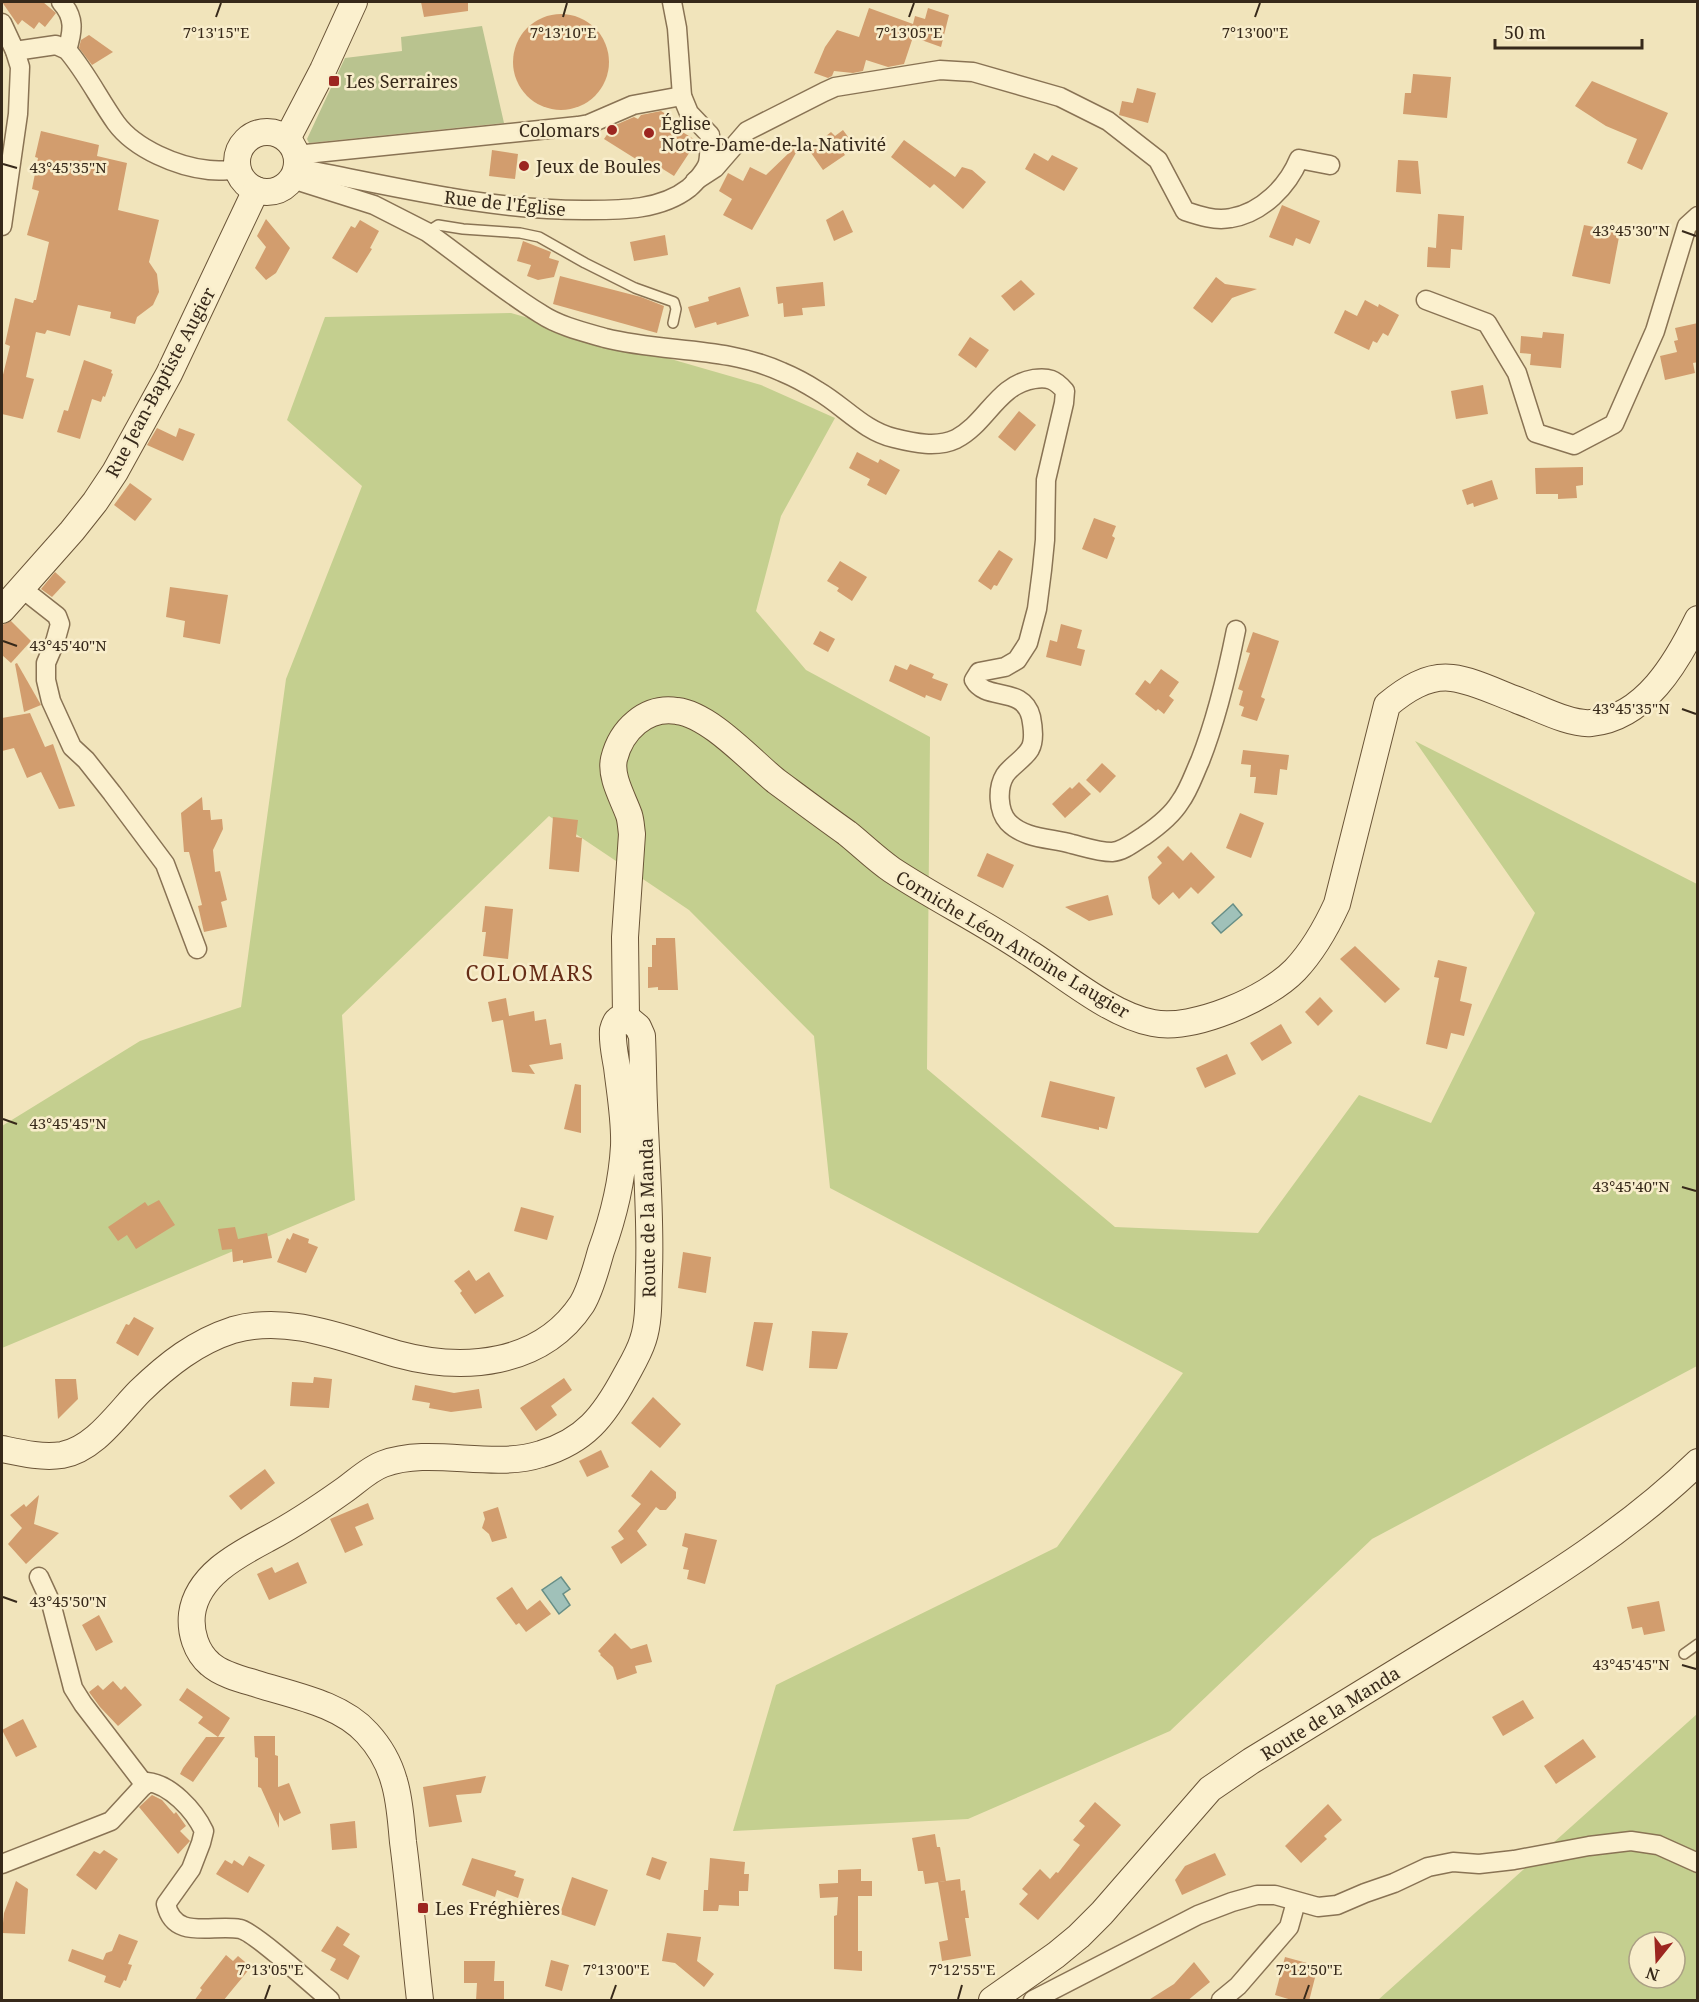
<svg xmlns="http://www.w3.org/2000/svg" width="1699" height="2002" font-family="'Noto Serif',serif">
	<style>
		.green { fill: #c4cf8f; fill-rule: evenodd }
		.cemetery { fill: #b9c38f }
		.water { fill: #a0c1b9; stroke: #678f87; stroke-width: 1.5 }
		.building { fill: #d29d6e }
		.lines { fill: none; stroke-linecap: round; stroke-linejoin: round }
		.lane-casing { stroke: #897354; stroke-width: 12 }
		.street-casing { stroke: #897354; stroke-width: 21 }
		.secondary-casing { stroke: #6a5437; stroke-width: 28 }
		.lane { stroke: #fbf0ce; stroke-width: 9 }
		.street { stroke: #fbf0ce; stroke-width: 18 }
		.secondary { stroke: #fbf0ce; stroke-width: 26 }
		.ticks { fill: none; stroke: #37291a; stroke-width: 2 }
		.poi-dot { fill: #9c2620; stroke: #f8edcb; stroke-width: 2 }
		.labels { text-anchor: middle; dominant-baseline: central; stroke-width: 5; stroke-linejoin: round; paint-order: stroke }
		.poi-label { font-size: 18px; fill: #37291a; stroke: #f8edcb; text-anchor: start }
		.street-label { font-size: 18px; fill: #37291a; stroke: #f8edcb }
		.quarter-label { font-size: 21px; letter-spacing: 1.5px; fill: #662c16; stroke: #f8edcb }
		.ticks-label { font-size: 15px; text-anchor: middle; fill: #37291a; stroke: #f8edcb; stroke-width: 5; stroke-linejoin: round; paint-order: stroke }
	</style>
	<rect width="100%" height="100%" fill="#f1e4bb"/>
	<g class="green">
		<polygon points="511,313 761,385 835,418 781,516 756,611 806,670 930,737 927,1069 1115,1227 1258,1233 1359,1095 1431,1123 1535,913 1415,741 1697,884 1697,1366 1372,1539 1170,1731 968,1819 733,1831 776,1685 1057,1547 1183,1373 830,1188 814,1036 689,910 549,816 342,1015 355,1200 2,1348 2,1126 140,1041 241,1007 286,679 362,486 287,420 325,317"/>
		<path d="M1697,1714V2000H1378ZM1639,1942H1675V1978H1639Z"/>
	</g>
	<polygon class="cemetery" points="482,26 504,123 309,143 307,139 345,58 402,51 401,37"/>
	<g class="water">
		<polygon points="1233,904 1242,915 1221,933 1212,923"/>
		<polygon points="561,1577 570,1589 563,1594 570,1605 559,1614 542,1590"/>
	</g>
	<g class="building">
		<polygon points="2,2 43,2 56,13 45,27 39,22 34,29 22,20 18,25"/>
		<polygon points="421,2 468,2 468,11 424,17"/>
		<polygon points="869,8 913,24 915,16 925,19 928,8 949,15 941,47 913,37 904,64 888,67 866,60 863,71 853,73 834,71 832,76 828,78 814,73 825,47 837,30 859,37"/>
		<circle cx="561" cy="62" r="48"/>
		<polygon points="89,35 113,52 92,65 79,48 81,40"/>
		<polygon points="1413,74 1451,77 1447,118 1403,114 1405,93 1411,93"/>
		<polygon points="1592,81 1668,113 1642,170 1627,163 1637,139 1606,126 1575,106"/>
		<polygon points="1137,88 1156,93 1148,123 1119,115 1122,101 1133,103"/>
		<polygon points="661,111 674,119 671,125 697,141 674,176 650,161 647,166 604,139 613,126 634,117 638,119 641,115"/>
		<polygon points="843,130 854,145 843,152 845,155 823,170 809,150 831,132 835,136"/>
		<polygon points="41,131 99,145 97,156 127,163 118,210 159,220 149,262 157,274 159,292 153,305 137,317 135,324 110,318 111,312 78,305 70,336 47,330 45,334 36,332 26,377 34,379 23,419 2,414 2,379 10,346 5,344 15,298 33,303 34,300 36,300 49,242 27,235 39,191 32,189 38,158 35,157"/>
		<polygon points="904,140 955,177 962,167 972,170 986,182 963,209 934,184 930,188 891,157"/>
		<polygon points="793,149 797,151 752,230 723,215 732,199 719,191 728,173 743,181 750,167 766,175"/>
		<polygon points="492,150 518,154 515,179 489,176"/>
		<polygon points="1034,153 1048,161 1052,155 1078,168 1064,191 1025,169"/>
		<polygon points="1398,160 1418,161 1421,194 1396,192"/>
		<polygon points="1282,205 1320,221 1310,244 1296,238 1293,246 1269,237"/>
		<polygon points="843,210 853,232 834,241 826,220"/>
		<polygon points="1438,214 1464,216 1462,250 1451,249 1450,268 1427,267 1428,247 1436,248"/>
		<polygon points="266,219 290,248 276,273 266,280 255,268 266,247 257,236"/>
		<polygon points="360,220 379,231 370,248 372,249 357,273 332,258 351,226 355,228"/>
		<polygon points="1584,225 1620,232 1610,284 1572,276"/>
		<polygon points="665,235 668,255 634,261 630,242"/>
		<polygon points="523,241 551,252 549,258 559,261 554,277 538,280 527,276 531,265 517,261"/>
		<polygon points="560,276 641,297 664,306 657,333 553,304"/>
		<polygon points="1216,277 1225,284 1257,289 1232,298 1212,323 1193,308"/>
		<polygon points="1021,280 1035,294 1014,311 1001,296"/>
		<polygon points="823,282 825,306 802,308 803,315 784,317 783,303 778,304 776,287"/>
		<polygon points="740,287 749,316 717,325 716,322 695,328 688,307 709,301 708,297"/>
		<polygon points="1365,300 1378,307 1379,304 1399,315 1388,336 1383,333 1377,343 1373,341 1369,350 1334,333 1345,310 1357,316"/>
		<polygon points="1698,323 1698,362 1693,363 1695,373 1665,380 1660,356 1677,352 1674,341 1678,340 1675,328"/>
		<polygon points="1543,332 1564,334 1561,368 1530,365 1531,354 1520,353 1521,336 1542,338"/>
		<polygon points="970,337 989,350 976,368 958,355"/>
		<polygon points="84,360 112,370 111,373 113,374 105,397 103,396 101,402 92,399 80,439 57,432 64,410 68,411"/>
		<polygon points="1483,385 1488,414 1456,419 1451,391"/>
		<polygon points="1019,411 1036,425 1015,451 998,437"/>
		<polygon points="157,428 176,437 179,428 195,434 183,461 147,445"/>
		<polygon points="857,452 878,463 880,459 900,470 886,495 867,485 870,479 849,468"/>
		<polygon points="1583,467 1583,485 1576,486 1577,498 1558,499 1558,494 1536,494 1535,468"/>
		<polygon points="1492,480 1498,499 1474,507 1473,503 1467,505 1462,490"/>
		<polygon points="130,483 152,499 135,521 114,505"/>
		<polygon points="1094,518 1116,526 1112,536 1115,538 1107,559 1082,549"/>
		<polygon points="999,550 1013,559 997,586 994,585 991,590 978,581"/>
		<polygon points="840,561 867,577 852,601 837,591 839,588 827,581"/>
		<polygon points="55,572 66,582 52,597 41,589"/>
		<polygon points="170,587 228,595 220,644 183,637 185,621 166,617"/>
		<polygon points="11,621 31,641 11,663 2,655 2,625"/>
		<polygon points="1061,624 1082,630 1077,648 1085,650 1081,666 1046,657 1050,640 1057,642"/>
		<polygon points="820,631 835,639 828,652 813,644"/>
		<polygon points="1253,632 1279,641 1261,697 1265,699 1257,721 1241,716 1244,707 1239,705 1243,691 1238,689 1250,653 1246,652"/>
		<polygon points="17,663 41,705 24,712 15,664"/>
		<polygon points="910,664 934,674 932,678 948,684 941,701 926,695 925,698 889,681 895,665 907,670"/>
		<polygon points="1161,669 1179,682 1169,696 1174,700 1164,714 1158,709 1156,711 1135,694 1145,680 1150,684"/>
		<polygon points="30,713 45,747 53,744 75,806 59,809 41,772 27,778 14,748 2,751 2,718"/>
		<polygon points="1243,750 1289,755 1287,770 1280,769 1277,795 1254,793 1256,777 1250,777 1251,765 1241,764"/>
		<polygon points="1102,763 1116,776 1100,793 1086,780"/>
		<polygon points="1079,782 1091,794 1065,818 1052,804 1070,787 1072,789"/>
		<polygon points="202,797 203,810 210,810 211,820 222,819 223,829 213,850 215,872 220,871 227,900 221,902 227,927 204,932 198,906 202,905 189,852 184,852 181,813"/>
		<polygon points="1240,813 1264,823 1251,858 1226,848"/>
		<polygon points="553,817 578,820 576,837 582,838 579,872 549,869"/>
		<polygon points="1168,846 1183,861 1191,852 1215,877 1198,894 1191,887 1179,899 1173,892 1159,905 1152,898 1148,877 1162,863 1157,857"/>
		<polygon points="987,853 1014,865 1003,888 977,876"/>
		<polygon points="1108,895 1113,915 1089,921 1065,907"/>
		<polygon points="485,906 513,909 508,959 483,956 486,932 482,932"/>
		<polygon points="656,938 675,938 678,990 658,990 658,987 648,988 648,967 652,967 652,945 656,945"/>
		<polygon points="1355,946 1400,989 1385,1003 1340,959"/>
		<polygon points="1438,960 1467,967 1460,1001 1472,1004 1464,1036 1451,1033 1447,1049 1426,1044 1439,978 1434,977"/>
		<polygon points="1320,997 1333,1011 1318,1026 1305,1012"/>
		<polygon points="506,998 509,1016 534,1011 535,1021 546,1019 550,1045 561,1043 563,1059 529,1065 535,1074 512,1072 503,1020 492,1022 488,1002"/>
		<polygon points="1281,1024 1292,1043 1262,1061 1250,1043"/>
		<polygon points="1227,1054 1236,1074 1205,1088 1196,1068"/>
		<polygon points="1050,1081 1115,1097 1107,1129 1099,1127 1099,1130 1041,1117"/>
		<polygon points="575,1084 581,1085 581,1133 564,1129"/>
		<polygon points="159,1200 175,1225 136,1249 127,1235 118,1241 108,1227 145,1202 148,1206"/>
		<polygon points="521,1207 554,1216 547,1240 514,1231"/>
		<polygon points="235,1227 238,1239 267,1233 272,1258 243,1263 243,1260 233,1262 232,1249 222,1250 218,1229"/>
		<polygon points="293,1233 309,1239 308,1243 318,1247 306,1273 277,1262 287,1238 290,1240"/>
		<polygon points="683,1252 711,1257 706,1293 678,1288"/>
		<polygon points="469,1270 476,1281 489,1272 504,1296 475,1314 460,1293 462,1291 454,1281"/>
		<polygon points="134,1317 154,1328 138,1356 116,1343 126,1324 129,1325"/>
		<polygon points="754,1322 773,1323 763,1371 746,1366"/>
		<polygon points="812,1331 848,1333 837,1369 809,1368"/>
		<polygon points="314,1377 332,1379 329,1408 290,1406 292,1382 313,1383"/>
		<polygon points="564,1378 572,1390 551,1406 557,1415 536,1431 520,1408"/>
		<polygon points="55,1379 76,1379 78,1399 58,1419"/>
		<polygon points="415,1385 454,1393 479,1389 482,1408 451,1412 429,1408 430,1403 412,1400"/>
		<polygon points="653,1397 681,1424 660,1448 631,1423"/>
		<polygon points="601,1450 609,1467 587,1477 579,1461"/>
		<polygon points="265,1469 275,1483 241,1510 229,1496"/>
		<polygon points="651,1470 676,1492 676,1498 666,1510 660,1510 656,1507 637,1531 647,1545 621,1564 611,1547 624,1539 618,1531 641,1504 631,1496"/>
		<polygon points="39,1495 34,1524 59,1533 26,1564 8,1544 22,1528 10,1515 24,1504 26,1507"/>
		<polygon points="368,1503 374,1519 355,1527 363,1545 345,1553 330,1519"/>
		<polygon points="498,1507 507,1538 492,1542 489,1534 482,1528 485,1519 483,1512"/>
		<polygon points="685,1533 717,1540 705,1584 687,1579 689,1570 683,1569 688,1548 682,1546"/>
		<polygon points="298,1562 307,1583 269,1600 257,1574 272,1567 275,1573"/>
		<polygon points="512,1587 527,1610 540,1600 551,1614 526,1632 519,1623 516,1625 496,1598"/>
		<polygon points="1659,1601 1665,1631 1644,1635 1642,1627 1632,1629 1627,1607"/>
		<polygon points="99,1615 113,1642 96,1651 82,1625"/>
		<polygon points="615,1633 631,1649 647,1644 652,1662 635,1666 637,1673 617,1680 613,1667 600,1655 601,1654 598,1651"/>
		<polygon points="113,1681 121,1690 125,1686 142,1705 118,1726 100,1707 89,1692 98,1685 103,1690"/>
		<polygon points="187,1688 230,1718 218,1737 225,1737 193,1782 180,1774 183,1768 206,1737 218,1737 198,1723 203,1717 179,1700"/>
		<polygon points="1523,1700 1534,1718 1503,1736 1492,1717"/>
		<polygon points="23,1719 37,1747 16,1757 2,1730"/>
		<polygon points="254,1736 275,1736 275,1755 278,1756 278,1787 289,1783 301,1813 284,1821 279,1812 279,1828 261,1788 258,1787 258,1758 255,1757"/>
		<polygon points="1583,1739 1596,1757 1556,1784 1544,1766"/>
		<polygon points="486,1776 481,1793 456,1795 462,1822 429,1827 423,1787"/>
		<polygon points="152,1795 162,1800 174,1814 176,1812 186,1826 180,1831 190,1841 178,1854 139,1807"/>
		<polygon points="1095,1802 1121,1825 1038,1920 1019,1904 1028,1894 1022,1889 1040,1869 1050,1879 1056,1872 1058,1873 1080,1845 1073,1840 1085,1826 1079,1821"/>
		<polygon points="1328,1804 1342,1820 1324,1836 1327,1839 1301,1863 1285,1846"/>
		<polygon points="355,1821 357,1848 332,1850 330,1824"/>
		<polygon points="935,1834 937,1847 940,1847 946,1881 925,1884 923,1871 918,1871 912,1838"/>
		<polygon points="104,1850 118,1859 96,1890 76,1875 94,1851 100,1854"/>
		<polygon points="1215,1853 1226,1875 1182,1895 1175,1880 1185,1866"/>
		<polygon points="249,1856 265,1865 248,1893 216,1874 225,1860 232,1864 234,1860 243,1866"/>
		<polygon points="652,1857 667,1862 660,1880 646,1875"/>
		<polygon points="472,1858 516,1871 514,1876 524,1879 518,1898 497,1890 495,1897 462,1885"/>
		<polygon points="710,1858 745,1862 744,1874 749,1874 748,1891 739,1891 739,1906 719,1905 718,1911 703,1911 704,1890 708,1890"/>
		<polygon points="861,1869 861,1881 872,1881 872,1896 858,1896 858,1951 862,1951 862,1971 834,1969 834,1916 837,1915 838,1897 820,1898 819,1884 838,1883 838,1870"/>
		<polygon points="572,1877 608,1890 595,1926 560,1914"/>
		<polygon points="960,1879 961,1891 965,1890 969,1918 965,1918 971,1956 942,1961 939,1942 948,1940 938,1882"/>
		<polygon points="16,1881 28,1889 25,1934 2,1933 4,1913"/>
		<polygon points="337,1926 350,1934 343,1945 360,1956 348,1980 330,1970 336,1959 321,1951"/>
		<polygon points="667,1933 701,1937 697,1961 714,1974 704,1987 675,1963 662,1961"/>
		<polygon points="119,1934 138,1941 128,1964 132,1965 126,1981 124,1980 120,1988 104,1982 106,1976 68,1961 72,1949 103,1960 106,1953 112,1951"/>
		<polygon points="226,1955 233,1961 238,1956 251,1967 223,2001 194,2001 202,1990 200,1988"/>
		<polygon points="1285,1957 1318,1966 1309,2001 1295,2001 1275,1995"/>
		<polygon points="551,1960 569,1965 562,1991 545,1986"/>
		<polygon points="464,1961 495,1961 494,1981 504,1981 504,2001 476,2001 477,1983 464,1983"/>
		<polygon points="1194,1962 1210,1982 1187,2001 1147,2001 1174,1984"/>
	</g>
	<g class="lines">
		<g class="lane-casing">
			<g id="lane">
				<polyline points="427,232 438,225 463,229 520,233 539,237 585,263 635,288 674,302 676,309 673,323"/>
				<polyline points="1684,1654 1698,1644"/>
			</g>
		</g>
		<g class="street-casing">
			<g id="street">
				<path d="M61,2C75,17 73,31 67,50"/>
				<polyline points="2,23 15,51 20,67 18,114 2,226"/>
				<path d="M15,51L56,45L67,50C86,72 99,99 116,123C135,149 178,167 209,170C219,171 228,170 237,170"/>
				<polyline points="296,155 578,126 589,124 633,105 682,96"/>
				<path d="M297,168C394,186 489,211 589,210C622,210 661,210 689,188C695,183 706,170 708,163C710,154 709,144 710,135L689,113L682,96L677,28L672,2"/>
				<path d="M292,179L374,205L427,232C465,259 502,290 541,314C559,326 584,332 605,338C664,353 725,346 782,372C794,377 807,384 818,391C844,406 864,431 894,438C914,443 937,448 956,439C987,423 997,385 1034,379C1048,377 1055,379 1065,391L1064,403L1046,480L1045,540L1042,570L1037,609L1028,643L1017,660L1005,667L979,672L974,680C986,702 1023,685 1031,717C1033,727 1035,740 1030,749C1024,759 1011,766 1005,775C997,788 998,811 1008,822C1024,839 1051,838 1072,844C1084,847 1099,852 1112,852C1124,851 1134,842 1144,836C1157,827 1172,815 1180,802C1189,790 1194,774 1200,761C1217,718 1227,675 1236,630"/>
				<path d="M695,181L715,168L747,131L824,92L835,87L940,70L973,72L1060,97L1108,121L1158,160L1185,211C1200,216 1215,221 1231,218C1262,213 1288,186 1299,159L1330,165"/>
				<polyline points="1426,300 1487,323 1517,373 1536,433 1574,445 1614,424 1655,331 1687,226 1698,216"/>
				<polyline points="20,587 57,616 60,624 55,642 46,663 46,680 51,701 72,747 86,760 112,793 165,864 197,949"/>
				<polyline points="39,1577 51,1603 73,1688 83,1704 145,1785"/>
				<path d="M2,1864L111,1821L147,1782C170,1784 194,1810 204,1831L201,1843L191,1869L166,1904C174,1941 212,1924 240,1929C253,1931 316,1988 330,2000"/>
				<polyline points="1033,2000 1198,1915 1232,1902 1257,1895 1275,1895 1318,1907 1337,1905 1365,1893 1394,1883 1428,1867 1453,1862 1479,1864 1514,1860 1589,1846 1631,1841 1658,1845 1698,1863"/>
				<polyline points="1221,2000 1238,1986 1289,1927 1296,1902"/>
			</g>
		</g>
		<g class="secondary-casing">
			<g id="secondary">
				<circle cx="267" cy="162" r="30"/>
				<polyline points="287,139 323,70 354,2"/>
				<polyline points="2,610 72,531 95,502 115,472 169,374 256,190"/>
				<path d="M626,1017L625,937L632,834C631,828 631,821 629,815C623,798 610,777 614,759C621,730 646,706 677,711C710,715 750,760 776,781C799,798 823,816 847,833C862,845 876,859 892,870C936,899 983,922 1026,951C1063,974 1110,1015 1153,1023C1193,1031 1267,999 1295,970C1314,950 1326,928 1337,904L1387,705C1405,690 1427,675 1452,678C1472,680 1498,693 1517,700C1537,707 1570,725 1591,723C1645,718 1677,662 1698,619"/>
				<path d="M2,1449C21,1453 42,1458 62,1455C95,1449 118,1413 140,1391C168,1364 196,1342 233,1330C288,1314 345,1339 397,1354C463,1372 541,1366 582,1304C591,1289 596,1268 601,1251C613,1218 622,1182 624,1146C625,1120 620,1093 617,1067C615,1055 612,1043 613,1030C615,1022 617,1018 626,1017L638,1027L642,1036C643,1059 643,1082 644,1105C646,1161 651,1215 649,1271C648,1293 650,1319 643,1340C639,1353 631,1366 625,1377C604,1416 585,1441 541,1454C491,1470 431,1446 383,1464C369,1469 356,1482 343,1491C319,1508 294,1525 267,1539C237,1555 197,1576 192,1614C190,1632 196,1652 210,1664C221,1674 240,1679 254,1683C291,1695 340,1703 367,1733C379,1746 389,1763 394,1781C400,1800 401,1822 403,1842C410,1895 414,1948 420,2000"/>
				<path d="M992,2000L1056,1955L1079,1936L1102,1913L1210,1789L1251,1761C1323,1717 1394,1673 1465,1630C1547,1580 1629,1529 1698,1462"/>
			</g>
		</g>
		<use href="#lane" class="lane"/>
		<use href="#street" class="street"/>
		<use href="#secondary" class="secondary"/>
	</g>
	<path class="ticks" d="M216,17L221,3M563,17L567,3M909,17L914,3M1255,17L1260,3M3,164L17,168M1682,231L1696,236M3,641L17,646M1682,709L1696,714M3,1119L17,1124M1682,1187L1696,1191M3,1597L17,1602M1682,1665L1696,1669M265,1999L270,1985M611,1999L616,1985M958,1999L962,1985M1304,1999L1309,1985"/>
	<g class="poi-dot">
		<rect x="328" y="75" width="12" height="12" rx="3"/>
		<circle cx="612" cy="130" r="6"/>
		<circle cx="649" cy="133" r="6"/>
		<circle cx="524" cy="166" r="6"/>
		<rect x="417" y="1902" width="12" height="12" rx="3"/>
	</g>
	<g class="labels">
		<g class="poi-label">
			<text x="346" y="81">Les Serraires</text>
			<text x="661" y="123">Église<tspan x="661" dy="21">Notre-Dame-de-la-Nativité</tspan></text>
			<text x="600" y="130" text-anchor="end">Colomars</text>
			<text x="536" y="166">Jeux de Boules</text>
			<text x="435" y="1908">Les Fréghières</text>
		</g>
		<g class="street-label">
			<text transform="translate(505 203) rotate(6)">Rue de l'Église</text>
			<text transform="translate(160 382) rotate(-62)">Rue Jean-Baptiste Augier</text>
			<text transform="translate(1013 944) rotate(31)">Corniche Léon Antoine Laugier</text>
			<text transform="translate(647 1218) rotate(-91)">Route de la Manda</text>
			<text transform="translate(1330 1713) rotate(-32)">Route de la Manda</text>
		</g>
		<g class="quarter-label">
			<text x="530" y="973">COLOMARS</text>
		</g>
	</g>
	<g class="ticks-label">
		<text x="216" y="38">7°13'15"E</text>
		<text x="563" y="38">7°13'10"E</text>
		<text x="909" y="38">7°13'05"E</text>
		<text x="1255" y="38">7°13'00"E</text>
		<text x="68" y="173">43°45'35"N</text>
		<text x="1631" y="236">43°45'30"N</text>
		<text x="68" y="651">43°45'40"N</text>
		<text x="1631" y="714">43°45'35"N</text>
		<text x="68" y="1129">43°45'45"N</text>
		<text x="1631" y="1192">43°45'40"N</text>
		<text x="68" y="1607">43°45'50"N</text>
		<text x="1631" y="1670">43°45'45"N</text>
		<text x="270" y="1975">7°13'05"E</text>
		<text x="616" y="1975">7°13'00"E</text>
		<text x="962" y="1975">7°12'55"E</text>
		<text x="1309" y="1975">7°12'50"E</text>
	</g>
	<rect width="1699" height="2002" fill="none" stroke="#37291a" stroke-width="6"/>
	<g transform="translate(1657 1960) rotate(198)"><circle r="28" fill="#f8edcb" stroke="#ab9f84" stroke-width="1.5"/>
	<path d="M0-4.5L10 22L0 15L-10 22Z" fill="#9c2620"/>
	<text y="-9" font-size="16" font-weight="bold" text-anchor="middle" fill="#37291a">N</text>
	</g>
	<path d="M1495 39v9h147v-9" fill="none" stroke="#37291a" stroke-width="3"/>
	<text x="1504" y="39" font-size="18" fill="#37291a" stroke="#f8edcb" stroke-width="4.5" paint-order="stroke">50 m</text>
</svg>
